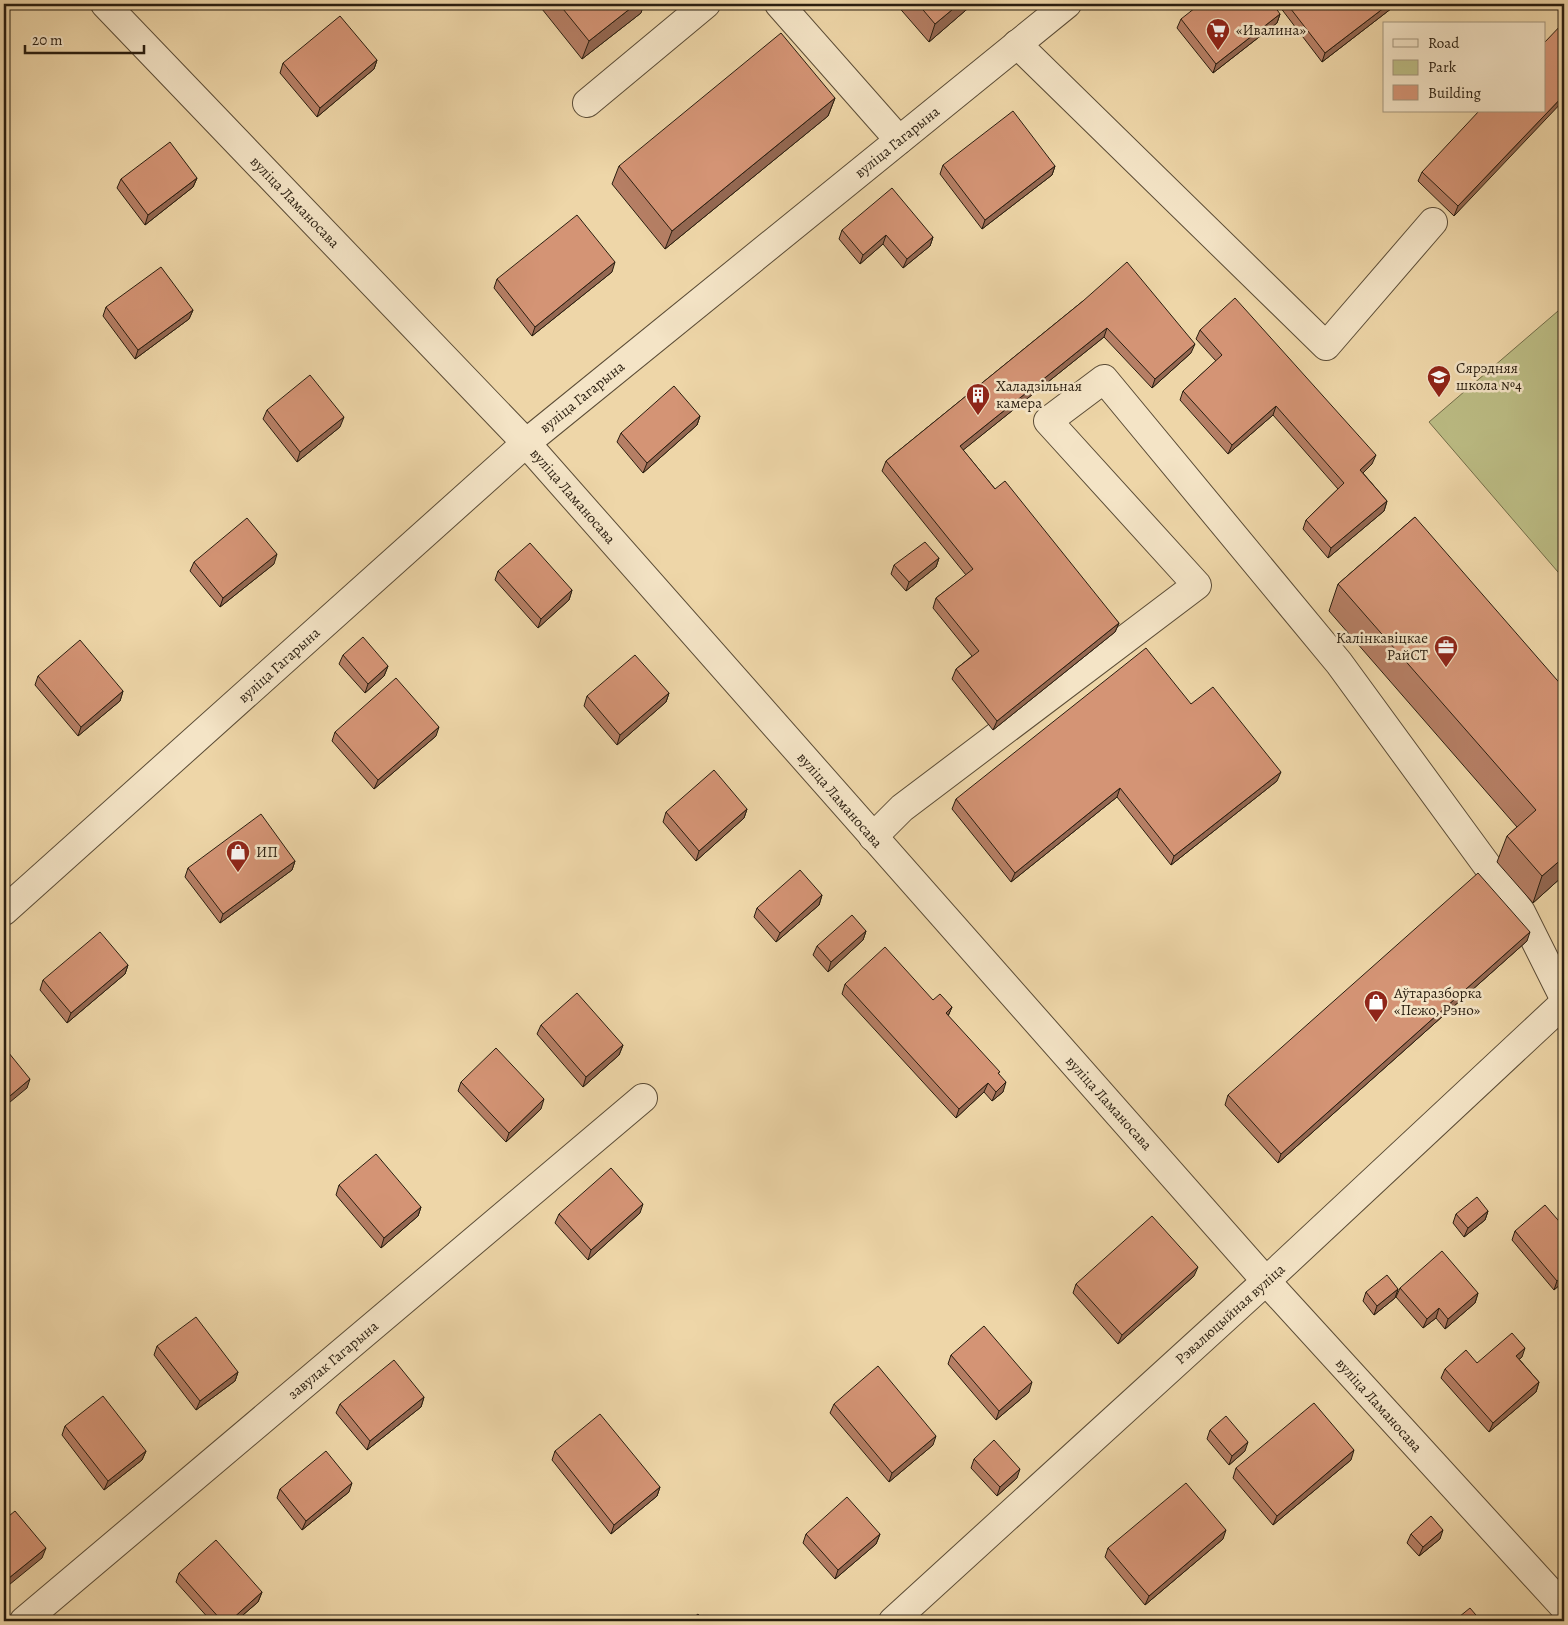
<svg xmlns="http://www.w3.org/2000/svg" width="1568" height="1625" font-family="Alegreya,serif">
	<style>
		.green { fill: #bcbd85; stroke: #736e4a }
		.lines { fill: none; stroke-linecap: round; stroke-linejoin: round }
		.minor-casing { stroke: #5b4c36; stroke-width: 30 }
		.minor { stroke: #f4e4c6; stroke-width: 28 }
		.wall { fill: #b67f65; stroke: #2a1e10 }
		.shaded-wall { fill: #946852; stroke: #2a1e10 }
		.building { fill: #d49475; stroke: #2a1e10 }
		.labels { text-anchor: middle; dominant-baseline: central; stroke-width: 5; stroke-linejoin: round; paint-order: stroke }
		.poi-label { font-size: 15px; fill: #2a1e10; stroke: #f4e4c6; text-anchor: start }
		.street-label { font-size: 15px; fill: #2a1e10; stroke: #f4e4c6 }
	</style>
	<rect width="100%" height="100%" fill="#eed6a8"/>
	<filter id="stains"><feTurbulence type="fractalNoise" baseFrequency=".004" numOctaves="4"/><feColorMatrix values="0 0 0 0 .2 0 0 0 0 .09 0 0 0 0 .02 0 0 0 .5 -.17"/></filter>
	<radialGradient id="worn" r=".72"><stop offset=".6" stop-color="#630" stop-opacity="0"/><stop offset="1" stop-color="#630" stop-opacity=".3"/></radialGradient>
	<polygon class="green" points="1558,311 1564,318 1564,579 1429,422"/>
	<g class="lines">
		<g class="minor-casing">
			<g id="minor">
				<polyline points="105,4 526,443 1266,1281 1564,1607"/>
				<polyline points="779,4 899,140"/>
				<polyline points="1017,44 1326,346 1433,222"/>
				<polyline points="587,103 706,4"/>
				<polyline points="873,837 902,808 1197,585 1048,421 1104,379 1339,663 1521,912 1564,998"/>
				<polyline points="4,911 526,443 1067,4"/>
				<polyline points="24,1621 643,1098"/>
				<polyline points="893,1621 1266,1281 1564,1003"/>
			</g>
		</g>
		<use href="#minor" class="minor"/>
	</g>
	<g class="wall">
		<polygon points="538,4 636,4 641,13 582,59"/>
		<polygon points="896,4 973,4 929,42"/>
		<polygon points="1281,4 1393,4 1392,8 1322,62 1280,7"/>
		<polygon points="1280,14 1277,23 1213,73 1177,28 1181,19"/>
		<polygon points="377,60 374,69 317,117 280,73 283,63"/>
		<polygon points="835,98 828,116 665,249 612,184 619,166"/>
		<polygon points="1544,111 1454,216 1418,181 1422,172"/>
		<polygon points="943,165 1055,166 1052,175 982,229 940,174"/>
		<polygon points="197,178 193,187 145,225 117,188 121,179"/>
		<polygon points="842,230 933,237 930,246 903,268 883,244 860,264 839,239"/>
		<polygon points="612,272 532,336 494,288 497,279"/>
		<polygon points="1083,301 1191,353 1152,388 1104,337 963,450 995,489 1119,623 1115,632 993,730 952,679 956,669 972,656 933,608 936,598 966,575 882,471 886,461"/>
		<polygon points="106,307 193,310 189,319 135,359 103,316"/>
		<polygon points="1200,330 1372,464 1363,473 1387,501 1384,511 1328,558 1303,529 1306,520 1338,489 1273,415 1228,454 1180,400 1183,391 1216,361 1196,339"/>
		<polygon points="267,410 340,427 297,462 263,419"/>
		<polygon points="700,416 697,425 643,473 617,442 621,433"/>
		<polygon points="1415,517 1564,875 1533,903 1497,862 1507,836 1517,827 1329,611 1338,584"/>
		<polygon points="939,558 936,567 906,591 891,574 894,565"/>
		<polygon points="194,562 274,564 220,607 190,571"/>
		<polygon points="498,571 572,590 569,600 538,628 495,580"/>
		<polygon points="343,655 388,666 384,676 365,693 339,664"/>
		<polygon points="38,676 123,691 120,701 78,736 35,685"/>
		<polygon points="669,693 666,702 617,745 584,706 587,696"/>
		<polygon points="1191,704 1277,781 1171,865 1117,797 1011,882 952,809 956,799"/>
		<polygon points="335,732 436,736 374,789 332,741"/>
		<polygon points="747,809 744,818 696,861 663,822 666,812"/>
		<polygon points="295,861 292,870 220,923 185,877 188,868"/>
		<polygon points="822,895 819,905 776,942 754,917 757,908"/>
		<polygon points="866,931 863,940 828,972 813,955 817,946"/>
		<polygon points="1527,941 1278,1163 1225,1105 1228,1095"/>
		<polygon points="128,965 125,974 67,1023 40,990 43,980"/>
		<polygon points="845,984 933,1000 952,1007 948,1016 999,1074 1003,1092 992,1101 984,1092 956,1118 842,994"/>
		<polygon points="541,1025 623,1045 619,1055 583,1087 537,1034"/>
		<polygon points="461,1082 541,1109 506,1142 458,1091"/>
		<polygon points="339,1185 421,1207 418,1216 381,1248 336,1195"/>
		<polygon points="1488,1211 1485,1220 1464,1237 1453,1223 1456,1214"/>
		<polygon points="640,1213 588,1260 555,1223 559,1214"/>
		<polygon points="1515,1231 1564,1281 1554,1290 1512,1240"/>
		<polygon points="1194,1276 1118,1344 1073,1293 1076,1284"/>
		<polygon points="1400,1288 1478,1293 1475,1303 1445,1329 1436,1318 1423,1328 1396,1297"/>
		<polygon points="1398,1289 1395,1298 1374,1315 1363,1301 1366,1292"/>
		<polygon points="157,1346 238,1372 235,1381 196,1410 154,1355"/>
		<polygon points="951,1355 1029,1392 996,1420 948,1364"/>
		<polygon points="1522,1357 1519,1359 1539,1382 1536,1392 1489,1432 1441,1378 1445,1369"/>
		<polygon points="424,1397 421,1407 367,1450 336,1413 340,1404"/>
		<polygon points="834,1404 933,1445 889,1482 830,1413"/>
		<polygon points="65,1426 146,1451 142,1460 104,1490 62,1435"/>
		<polygon points="1210,1430 1245,1451 1229,1465 1207,1439"/>
		<polygon points="555,1451 660,1487 657,1496 611,1534 552,1460"/>
		<polygon points="974,1459 1017,1478 997,1496 971,1468"/>
		<polygon points="1351,1460 1273,1525 1233,1478 1236,1468"/>
		<polygon points="280,1489 349,1492 302,1530 277,1498"/>
		<polygon points="806,1534 880,1534 876,1544 835,1579 803,1543"/>
		<polygon points="1411,1534 1440,1539 1419,1556 1407,1543"/>
		<polygon points="1223,1539 1145,1605 1105,1557 1108,1548"/>
		<polygon points="179,1573 262,1592 258,1602 236,1621 211,1621 176,1582"/>
	</g>
	<g class="shaded-wall">
		<polygon points="636,4 644,4 641,13 582,59 589,41"/>
		<polygon points="959,4 973,4 929,42 935,24"/>
		<polygon points="1389,4 1393,4 1392,8 1322,62 1325,53"/>
		<polygon points="1280,14 1277,23 1213,73 1216,64"/>
		<polygon points="377,60 374,69 317,117 320,108"/>
		<polygon points="1564,95 1564,100 1454,216 1458,206"/>
		<polygon points="835,98 828,116 665,249 672,231"/>
		<polygon points="1055,166 1052,175 982,229 985,220"/>
		<polygon points="197,178 193,187 145,225 148,215"/>
		<polygon points="886,235 883,244 860,264 863,255"/>
		<polygon points="933,237 930,246 903,268 907,259"/>
		<polygon points="615,262 612,272 532,336 535,327"/>
		<polygon points="193,310 189,319 135,359 138,350"/>
		<polygon points="1107,328 1104,337 957,455 960,446"/>
		<polygon points="1195,344 1191,353 1152,388 1155,379"/>
		<polygon points="1276,406 1273,415 1228,454 1232,445"/>
		<polygon points="700,416 697,425 643,473 647,463"/>
		<polygon points="344,417 340,427 297,462 300,452"/>
		<polygon points="1376,455 1372,464 1357,479 1360,470"/>
		<polygon points="1387,501 1384,511 1328,558 1331,548"/>
		<polygon points="277,554 274,564 220,607 223,598"/>
		<polygon points="939,558 936,567 906,591 909,582"/>
		<polygon points="572,590 569,600 538,628 541,619"/>
		<polygon points="1119,623 1115,632 993,730 997,721"/>
		<polygon points="388,666 384,676 365,693 368,684"/>
		<polygon points="123,691 120,701 78,736 81,727"/>
		<polygon points="669,693 666,702 617,745 620,735"/>
		<polygon points="439,727 436,736 374,789 378,780"/>
		<polygon points="1281,772 1277,781 1171,865 1174,856"/>
		<polygon points="1120,788 1117,797 1011,882 1015,873"/>
		<polygon points="747,809 744,818 696,861 699,851"/>
		<polygon points="1564,857 1564,875 1533,903 1542,876"/>
		<polygon points="295,861 292,870 220,923 223,914"/>
		<polygon points="822,895 819,905 776,942 780,933"/>
		<polygon points="866,931 863,940 828,972 831,962"/>
		<polygon points="1530,932 1527,941 1278,1163 1281,1154"/>
		<polygon points="128,965 125,974 67,1023 71,1013"/>
		<polygon points="952,1007 948,1016 946,1013"/>
		<polygon points="623,1045 619,1055 583,1087 586,1077"/>
		<polygon points="30,1079 27,1088 4,1107 4,1101"/>
		<polygon points="1006,1082 1003,1092 992,1101 996,1092"/>
		<polygon points="988,1083 984,1092 956,1118 959,1109"/>
		<polygon points="544,1099 541,1109 506,1142 509,1133"/>
		<polygon points="643,1204 640,1213 588,1260 591,1250"/>
		<polygon points="421,1207 418,1216 381,1248 384,1238"/>
		<polygon points="1488,1211 1485,1220 1464,1237 1468,1228"/>
		<polygon points="1198,1267 1194,1276 1118,1344 1122,1335"/>
		<polygon points="1564,1275 1564,1281 1554,1290 1557,1281"/>
		<polygon points="1398,1289 1395,1298 1374,1315 1377,1306"/>
		<polygon points="1478,1293 1475,1303 1445,1329 1448,1319"/>
		<polygon points="1439,1308 1436,1318 1423,1328 1427,1319"/>
		<polygon points="1525,1348 1522,1357 1512,1365 1516,1356"/>
		<polygon points="238,1372 235,1381 196,1410 200,1401"/>
		<polygon points="1032,1382 1029,1392 996,1420 999,1411"/>
		<polygon points="1539,1382 1536,1392 1489,1432 1493,1423"/>
		<polygon points="424,1397 421,1407 367,1450 370,1441"/>
		<polygon points="936,1436 933,1445 889,1482 892,1473"/>
		<polygon points="1248,1442 1245,1451 1229,1465 1232,1456"/>
		<polygon points="1354,1450 1351,1460 1273,1525 1277,1516"/>
		<polygon points="146,1451 142,1460 104,1490 108,1481"/>
		<polygon points="1020,1469 1017,1478 997,1496 1000,1487"/>
		<polygon points="352,1483 349,1492 302,1530 306,1521"/>
		<polygon points="660,1487 657,1496 611,1534 614,1525"/>
		<polygon points="1226,1530 1223,1539 1145,1605 1149,1596"/>
		<polygon points="1443,1530 1440,1539 1419,1556 1423,1547"/>
		<polygon points="880,1534 876,1544 835,1579 838,1570"/>
		<polygon points="46,1548 42,1558 4,1589 4,1582"/>
		<polygon points="262,1592 258,1602 236,1621 230,1621"/>
	</g>
	<g class="building">
		<polygon points="559,4 636,4 589,41"/>
		<polygon points="918,4 959,4 935,24"/>
		<polygon points="1200,4 1273,4 1280,14 1216,64 1181,19"/>
		<polygon points="1287,4 1389,4 1325,53"/>
		<polygon points="340,16 377,60 320,108 283,63"/>
		<polygon points="1564,22 1564,95 1458,206 1422,172 1479,111 1544,111 1544,43"/>
		<polygon points="781,33 835,98 672,231 619,166"/>
		<polygon points="1013,111 1055,166 985,220 943,165"/>
		<polygon points="170,142 197,178 148,215 121,179"/>
		<polygon points="892,188 933,237 907,259 886,235 863,255 842,230"/>
		<polygon points="577,215 615,262 535,327 497,279"/>
		<polygon points="1127,262 1195,344 1155,379 1107,328 960,446 995,489 1005,481 1119,623 997,721 956,669 979,651 936,598 973,569 886,461 1083,301"/>
		<polygon points="161,267 193,310 138,350 106,307"/>
		<polygon points="1235,298 1376,455 1360,470 1387,501 1331,548 1306,520 1344,483 1276,406 1232,445 1183,391 1222,355 1200,330"/>
		<polygon points="310,375 344,417 300,452 267,410"/>
		<polygon points="674,386 700,416 647,463 621,433"/>
		<polygon points="1415,517 1564,688 1564,857 1542,876 1507,836 1536,810 1338,584"/>
		<polygon points="247,518 277,554 223,598 194,562"/>
		<polygon points="925,542 939,558 909,582 894,565"/>
		<polygon points="530,543 572,590 541,619 498,571"/>
		<polygon points="363,637 388,666 368,684 343,655"/>
		<polygon points="80,640 123,691 81,727 38,676"/>
		<polygon points="1146,648 1191,704 1213,687 1281,772 1174,856 1120,788 1015,873 956,799"/>
		<polygon points="635,655 669,693 620,735 587,696"/>
		<polygon points="396,678 439,727 378,780 335,732"/>
		<polygon points="714,770 747,809 699,851 666,812"/>
		<polygon points="261,814 295,861 223,914 188,868"/>
		<polygon points="800,870 822,895 780,933 757,908"/>
		<polygon points="1478,873 1530,932 1281,1154 1228,1095"/>
		<polygon points="852,915 866,931 831,962 817,946"/>
		<polygon points="100,932 128,965 71,1013 43,980"/>
		<polygon points="885,947 933,1000 940,994 952,1007 946,1013 1000,1072 998,1073 1006,1082 996,1092 988,1083 959,1109 845,984"/>
		<polygon points="577,993 623,1045 586,1077 541,1025"/>
		<polygon points="4,1047 30,1079 4,1101"/>
		<polygon points="496,1048 544,1099 509,1133 461,1082"/>
		<polygon points="376,1154 421,1207 384,1238 339,1185"/>
		<polygon points="611,1168 643,1204 591,1250 559,1214"/>
		<polygon points="1477,1197 1488,1211 1468,1228 1456,1214"/>
		<polygon points="1545,1205 1564,1227 1564,1275 1557,1281 1515,1231"/>
		<polygon points="1152,1216 1198,1267 1122,1335 1076,1284"/>
		<polygon points="1442,1251 1478,1293 1448,1319 1439,1308 1427,1319 1400,1288"/>
		<polygon points="1387,1275 1398,1289 1377,1306 1366,1292"/>
		<polygon points="196,1317 238,1372 200,1401 157,1346"/>
		<polygon points="984,1326 1032,1382 999,1411 951,1355"/>
		<polygon points="1512,1333 1525,1348 1516,1356 1539,1382 1493,1423 1445,1369 1466,1350 1477,1363"/>
		<polygon points="394,1360 424,1397 370,1441 340,1404"/>
		<polygon points="878,1366 936,1436 892,1473 834,1404"/>
		<polygon points="103,1396 146,1451 108,1481 65,1426"/>
		<polygon points="1314,1403 1354,1450 1277,1516 1236,1468"/>
		<polygon points="600,1414 660,1487 614,1525 555,1451"/>
		<polygon points="1226,1416 1248,1442 1232,1456 1210,1430"/>
		<polygon points="994,1440 1020,1469 1000,1487 974,1459"/>
		<polygon points="326,1451 352,1483 306,1521 280,1489"/>
		<polygon points="1186,1483 1226,1530 1149,1596 1108,1548"/>
		<polygon points="847,1497 880,1534 838,1570 806,1534"/>
		<polygon points="15,1511 46,1548 4,1582 4,1520"/>
		<polygon points="1431,1516 1443,1530 1423,1547 1411,1534"/>
		<polygon points="216,1540 262,1592 230,1621 222,1621 179,1573"/>
		<polygon points="1470,1608 1481,1621 1454,1621"/>
		<polygon points="698,1614 704,1621 689,1621"/>
		<polygon points="1047,1616 1051,1621 1041,1621"/>
		<polygon points="1132,1618 1136,1621 1128,1621"/>
	</g>
	<defs>
		<g id="supermarket-pin" transform="scale(1.25)"><path d="M0 17L-7.5 6A9.5 9.5 0 1 1 7.5 6Z" fill="#8f2418" stroke="#f4e4c6"/><path d="M-6-5.5h2.5l.6 2H6L4.5 2H-2.5L-4.4-4H-6ZM-1.5 3.2a1.3 1.3 0 1 0 .1 0ZM3 3.2a1.3 1.3 0 1 0 .1 0Z" fill="#fff"/></g>
		<g id="school-pin" transform="scale(1.25)"><path d="M0 17L-7.5 6A9.5 9.5 0 1 1 7.5 6Z" fill="#8f2418" stroke="#f4e4c6"/><path d="M0-5L7-2L0 1L-7-2ZM-4 1L0 2.5L4 1V4Q0 6-4 4Z" fill="#fff"/></g>
		<g id="building-pin" transform="scale(1.25)"><path d="M0 17L-7.5 6A9.5 9.5 0 1 1 7.5 6Z" fill="#8f2418" stroke="#f4e4c6"/><path d="M-4-6H4V6H1V3H-1V6H-4ZM-2.5-4.3h1.7v1.8h-1.7ZM.8-4.3h1.7v1.8H.8ZM-2.5-1h1.7V.8h-1.7ZM.8-1h1.7V.8H.8Z" fill="#fff"/></g>
		<g id="office-pin" transform="scale(1.25)"><path d="M0 17L-7.5 6A9.5 9.5 0 1 1 7.5 6Z" fill="#8f2418" stroke="#f4e4c6"/><path d="M-6-3h4V-5.5h4V-3h4V5H-6ZM-1-4.5V-3h2v-1.5ZM-6 0V1H6V0Z" fill="#fff"/></g>
		<g id="shop-pin" transform="scale(1.25)"><path d="M0 17L-7.5 6A9.5 9.5 0 1 1 7.5 6Z" fill="#8f2418" stroke="#f4e4c6"/><path d="M-5-2.5h2.3a2.7 3.5 0 0 1 5.4 0H5L5.5 6h-11ZM-1.5-2.5h3a1.5 2.3 0 0 0-3 0Z" fill="#fff"/></g>
	</defs>
	<g fill-rule="evenodd">
		<use href="#supermarket-pin" x="1218" y="30"/>
		<use href="#school-pin" x="1439" y="377"/>
		<use href="#building-pin" x="978" y="395"/>
		<use href="#office-pin" x="1446" y="647"/>
		<use href="#shop-pin" x="238" y="852"/>
		<use href="#shop-pin" x="1376" y="1002"/>
	</g>
	<g class="labels">
		<g class="poi-label">
			<text x="1236" y="30">«Ивалина»</text>
			<text x="1456" y="368">Сярэдняя<tspan x="1456" dy="17">школа №4</tspan></text>
			<text x="996" y="386">Халадзільная<tspan x="996" dy="17">камера</tspan></text>
			<text x="1428" y="638" text-anchor="end">Калінкавіцкае<tspan x="1428" dy="17">РайСТ</tspan></text>
			<text x="256" y="852">ИП</text>
			<text x="1394" y="993">Аўтаразборка<tspan x="1394" dy="17">«Пежо, Рэно»</tspan></text>
		</g>
		<g class="street-label">
			<text transform="translate(897 142) rotate(-39)">вуліца Гагарына</text>
			<text transform="translate(295 202) rotate(46)">вуліца Ламаносава</text>
			<text transform="translate(582 397) rotate(-39)">вуліца Гагарына</text>
			<text transform="translate(573 496) rotate(49)">вуліца Ламаносава</text>
			<text transform="translate(279 665) rotate(-42)">вуліца Гагарына</text>
			<text transform="translate(840 800) rotate(49)">вуліца Ламаносава</text>
			<text transform="translate(1109 1103) rotate(48)">вуліца Ламаносава</text>
			<text transform="translate(1230 1314) rotate(-42)">Рэвалюцыйная вуліца</text>
			<text transform="translate(333 1360) rotate(-40)">завулак Гагарына</text>
			<text transform="translate(1379 1405) rotate(48)">вуліца Ламаносава</text>
		</g>
	</g>
	<rect width="1568" height="1625" fill="none" stroke="#eed6a8" stroke-width="20"/>
	<rect x="5" y="5" width="1558" height="1615" fill="none" stroke="#2a1e10" stroke-width="2.5"/>
	<rect x="10" y="10" width="1548" height="1605" fill="none" stroke="#2a1e10"/>
	<rect x="1383" y="22" width="162" height="90" fill="#f4e4c6" stroke="#a3957d"/>
	<rect x="1393" y="39" width="25" height="8" fill="#f4e4c6" stroke="#a3957d"/>
	<text x="1428" y="48" font-size="15" fill="#2a1e10">Road</text>
	<rect x="1393" y="60" width="25" height="15" fill="#bcbd85" stroke="#a3957d"/>
	<text x="1428" y="72" font-size="15" fill="#2a1e10">Park</text>
	<rect x="1393" y="85" width="25" height="15" fill="#d49475" stroke="#a3957d"/>
	<text x="1428" y="98" font-size="15" fill="#2a1e10">Building</text>
	<path d="M25 45v8h119v-8" fill="none" stroke="#2a1e10" stroke-width="2.5"/>
	<text x="32" y="45" font-size="15" fill="#2a1e10" stroke="#f4e4c6" stroke-width="4" paint-order="stroke">20 m</text>
	<rect width="100%" height="100%" filter="url(#stains)"/>
	<rect width="100%" height="100%" fill="url(#worn)"/>
</svg>
